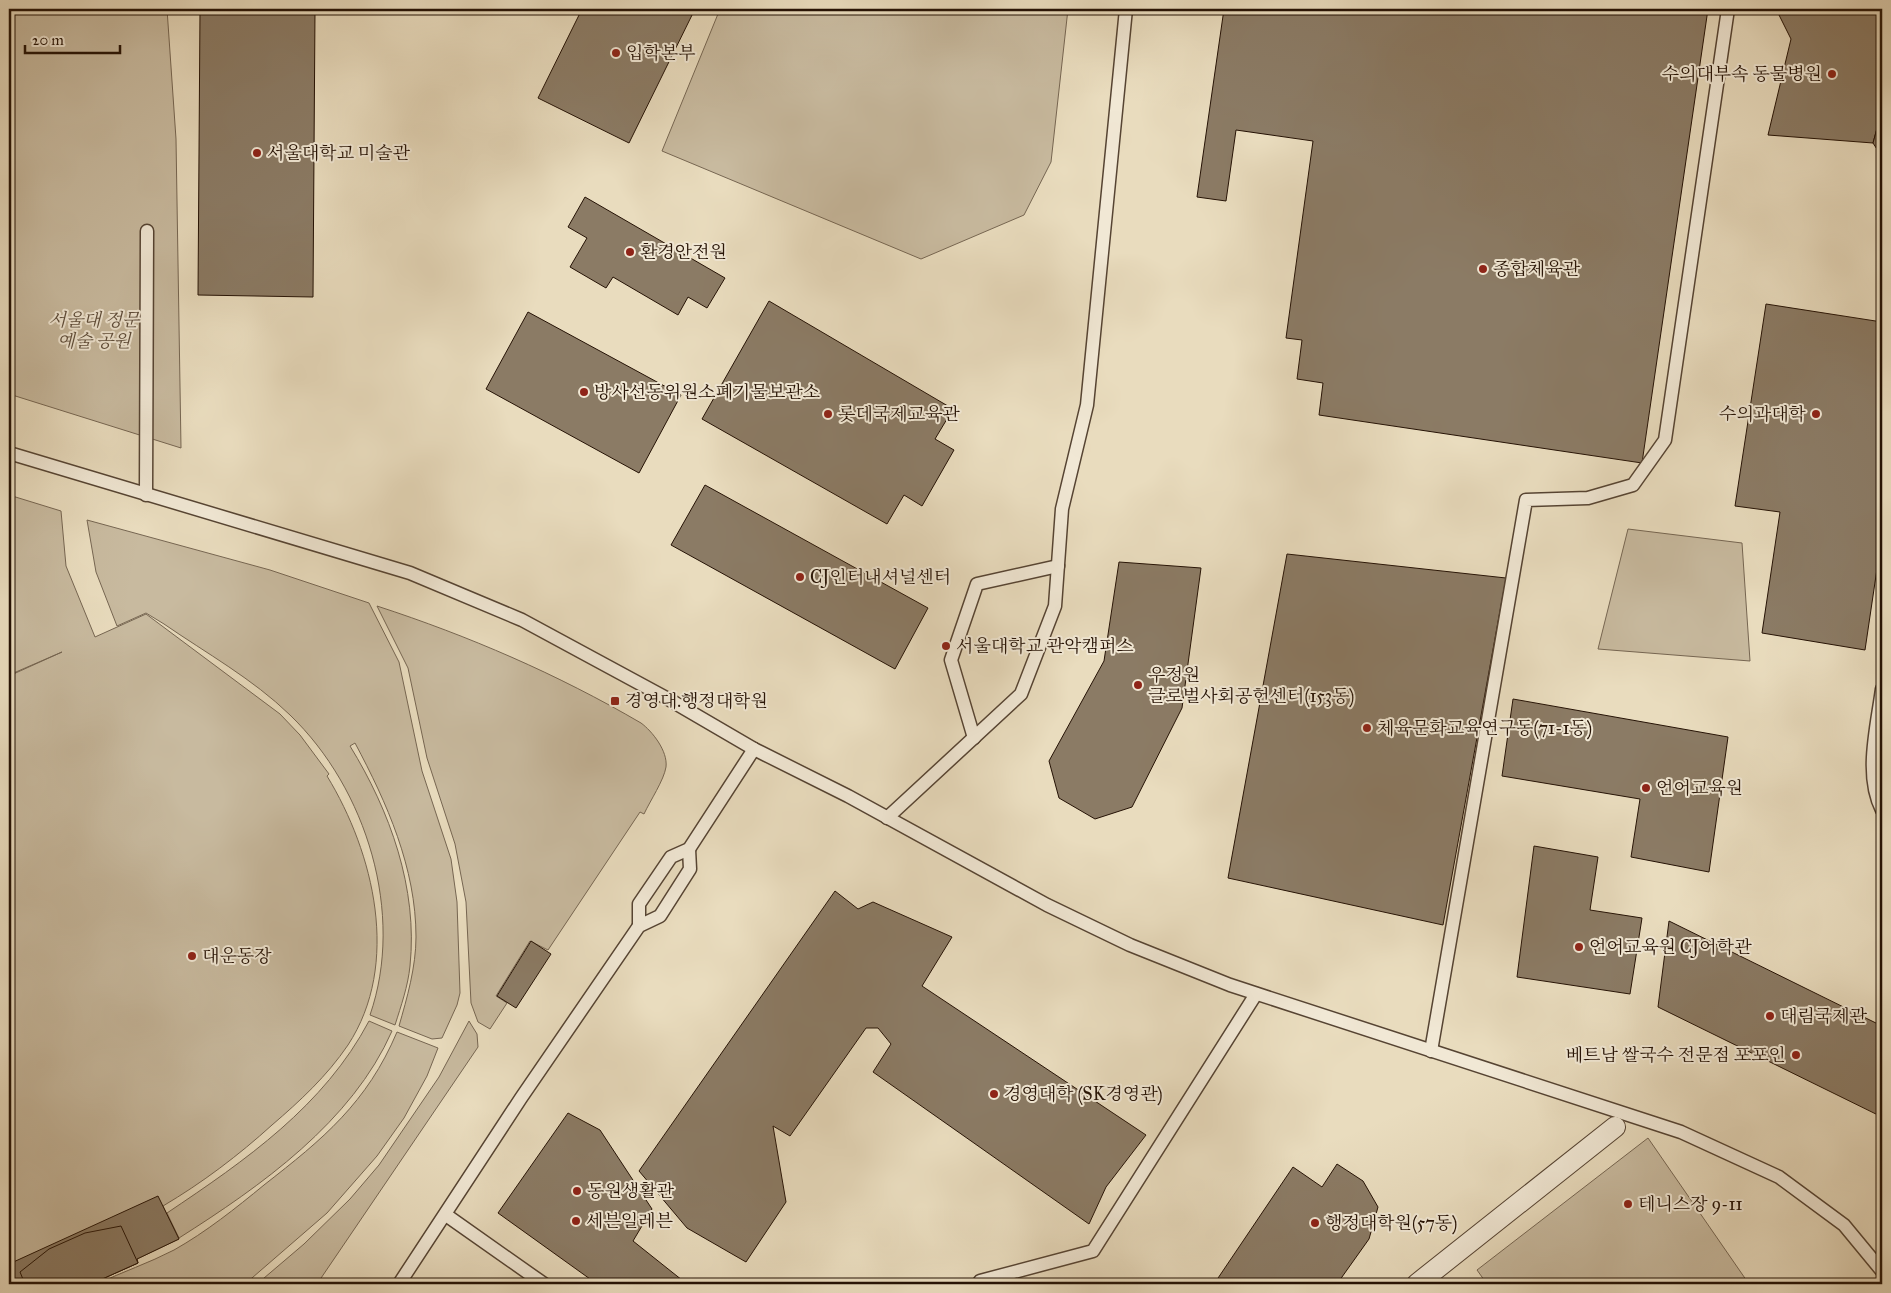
<svg xmlns="http://www.w3.org/2000/svg" width="1891" height="1293" font-family="'IM FELL Great Primer','Noto Serif KR',serif">
	<style>
		.green { fill: #c8ba9f; stroke: #766652 }
		.building { fill: #8b7b65; stroke: #251205 }
		.lines { fill: none; stroke-linecap: round; stroke-linejoin: round }
		.service-casing { stroke: #564433; stroke-width: 15 }
		.pedestrian-casing { stroke: #564433; stroke-width: 22 }
		.service { stroke: #f1e8d5; stroke-width: 12 }
		.pedestrian { stroke: #f1e8d5; stroke-width: 20 }
		.poi-dot { fill: #8f2418; stroke: #f1e8d5; stroke-width: 2 }
		.labels { text-anchor: middle; dominant-baseline: central; stroke-width: 4; stroke-linejoin: round; paint-order: stroke }
		.poi-label { font-size: 18px; fill: #251205; stroke: #f1e8d5; text-anchor: start }
		.park-label { font-size: 18px; font-style: italic; fill: #5e4d3b; stroke: #f1e8d5 }
	</style>
	<rect width="100%" height="100%" fill="#e9dcbe"/>
	<filter id="stains"><feTurbulence type="fractalNoise" baseFrequency=".004" numOctaves="4"/><feColorMatrix values="0 0 0 0 .2 0 0 0 0 .09 0 0 0 0 .02 0 0 0 .5 -.17"/></filter>
	<radialGradient id="worn" r=".72"><stop offset=".6" stop-color="#630" stop-opacity="0"/><stop offset="1" stop-color="#630" stop-opacity=".3"/></radialGradient>
	<g class="green">
		<polygon points="9,9 167,9 176,139 181,448 9,394"/>
		<polygon points="720,9 1068,9 1051,162 1024,215 921,259 662,151"/>
		<path d="M9,495L61,511L66,566L95,637L146,614L280,714L300,735L329,774L327,776C374,853 401,964 348,1045C327,1076 300,1101 272,1125C239,1155 202,1183 163,1206L179,1239L137,1259L138,1263L91,1284H9V676L62,652L9,675Z"/>
		<path d="M87,520L270,570L369,603L399,662L422,771L451,859L457,902L460,993L457,1005L442,1038L432,1039L399,1026C407,998 416,967 416,937C416,868 387,803 355,743L350,746C390,811 418,888 410,966C408,986 401,1006 395,1025L370,1015C405,914 367,789 290,715C253,679 206,653 164,624L146,613L117,626L96,572Z"/>
		<polygon points="1628,529 1742,543 1750,661 1598,649"/>
		<path d="M377,606C469,636 557,674 641,723C652,731 668,751 666,767C664,780 650,801 644,814L640,812L548,950L530,941L496,996L507,1003L490,1029L478,1022L471,1003L466,902L455,844L427,758L408,668Z"/>
		<path d="M369,1021L392,1031C352,1122 261,1186 179,1238L167,1213C246,1160 324,1106 369,1021Z"/>
		<polygon points="469,1021 477,1034 478,1047 317,1284 257,1284 304,1244 350,1199 379,1165 439,1077"/>
		<path d="M397,1032L438,1048L427,1076L404,1118L377,1156L327,1213L245,1284H97C122,1272 149,1263 174,1250C206,1232 236,1208 264,1185C323,1139 367,1103 397,1032Z"/>
		<polygon points="1648,1138 1749,1284 1487,1284 1477,1270"/>
	</g>
	<g class="building">
		<polygon points="200,9 315,10 313,297 198,295"/>
		<polygon points="582,9 695,9 629,143 538,98"/>
		<polygon points="1224,9 1708,9 1642,463 1319,415 1323,383 1297,379 1302,340 1286,338 1313,141 1236,130 1226,201 1197,197"/>
		<polygon points="1776,9 1882,9 1882,110 1873,143 1768,135 1791,39"/>
		<polygon points="1882,110 1882,157 1873,143"/>
		<polygon points="585,197 725,278 707,308 688,297 678,315 613,277 606,288 570,267 587,238 568,227"/>
		<polygon points="769,301 953,409 935,439 954,450 922,506 904,495 887,524 702,419"/>
		<polygon points="1766,304 1882,322 1882,563 1878,562 1865,650 1762,633 1780,512 1735,506"/>
		<polygon points="528,312 681,395 639,473 486,389"/>
		<polygon points="705,485 928,608 895,669 671,545"/>
		<polygon points="1287,554 1506,578 1443,925 1228,878"/>
		<polygon points="1119,562 1201,568 1182,708 1132,807 1095,819 1059,798 1049,761 1104,661"/>
		<polygon points="1513,699 1728,737 1709,872 1631,857 1640,799 1502,776"/>
		<polygon points="1534,846 1598,857 1590,910 1642,918 1630,994 1517,977"/>
		<polygon points="835,891 858,909 873,902 952,937 922,986 1146,1135 1106,1187 1089,1224 873,1072 891,1044 878,1028 866,1028 790,1136 773,1126 786,1202 746,1262 687,1228 639,1171"/>
		<polygon points="1669,921 1882,1026 1882,1117 1658,1007"/>
		<polygon points="531,941 551,954 516,1008 497,996"/>
		<polygon points="568,1113 600,1130 652,1209 633,1241 687,1284 597,1284 498,1213"/>
		<polygon points="1337,1164 1363,1181 1378,1207 1369,1239 1337,1284 1214,1284 1293,1167 1322,1187"/>
		<polygon points="158,1196 179,1239 137,1259 138,1263 91,1284 9,1284 9,1264"/>
		<polygon points="121,1226 138,1263 91,1284 25,1284 20,1272 49,1249 85,1233"/>
	</g>
	<g class="lines">
		<g class="service-casing">
			<g id="service">
				<polyline points="9,453 410,573 522,620 670,700 754,749 848,796 1047,905 1130,945 1230,985 1681,1132 1779,1177 1844,1225 1882,1271"/>
				<polyline points="146,495 147,231"/>
				<path d="M1882,689C1877,727 1864,775 1882,810"/>
				<polyline points="974,738 951,660 977,584 1058,566"/>
				<polyline points="887,818 1021,694 1055,606 1062,509 1087,405 1126,9"/>
				<polyline points="639,926 639,904 671,857 689,849 754,749"/>
				<polyline points="1431,1051 1526,500 1588,498 1633,485 1665,440 1728,9"/>
				<polyline points="446,1215 544,1284"/>
				<polyline points="980,1281 1093,1251 1256,994"/>
				<polyline points="399,1284 521,1098 639,926 660,916 690,869 689,849"/>
			</g>
		</g>
		<g class="pedestrian-casing">
			<polyline id="pedestrian" points="1417,1284 1615,1127"/>
		</g>
		<use href="#service" class="service"/>
		<use href="#pedestrian" class="pedestrian"/>
	</g>
	<g class="poi-dot">
		<circle cx="616" cy="53" r="5"/>
		<circle cx="1832" cy="74" r="5"/>
		<circle cx="257" cy="153" r="5"/>
		<circle cx="630" cy="252" r="5"/>
		<circle cx="1483" cy="269" r="5"/>
		<circle cx="584" cy="392" r="5"/>
		<circle cx="828" cy="414" r="5"/>
		<circle cx="1816" cy="414" r="5"/>
		<circle cx="800" cy="577" r="5"/>
		<circle cx="946" cy="646" r="5"/>
		<circle cx="1138" cy="685" r="5"/>
		<rect x="610" y="696" width="10" height="10" rx="2.5"/>
		<circle cx="1367" cy="728" r="5"/>
		<circle cx="1646" cy="788" r="5"/>
		<circle cx="1579" cy="947" r="5"/>
		<circle cx="192" cy="956" r="5"/>
		<circle cx="1770" cy="1016" r="5"/>
		<circle cx="1796" cy="1055" r="5"/>
		<circle cx="994" cy="1094" r="5"/>
		<circle cx="577" cy="1191" r="5"/>
		<circle cx="1628" cy="1204" r="5"/>
		<circle cx="576" cy="1221" r="5"/>
		<circle cx="1315" cy="1223" r="5"/>
	</g>
	<g class="labels">
		<g class="poi-label">
			<text x="626" y="53">입학본부</text>
			<text x="1822" y="74" text-anchor="end">수의대부속 동물병원</text>
			<text x="267" y="153">서울대학교 미술관</text>
			<text x="640" y="252">환경안전원</text>
			<text x="1493" y="269">종합체육관</text>
			<text x="594" y="392">방사선동위원소폐기물보관소</text>
			<text x="838" y="414">롯데국제교육관</text>
			<text x="1806" y="414" text-anchor="end">수의과대학</text>
			<text x="810" y="577">CJ인터내셔널센터</text>
			<text x="956" y="646">서울대학교 관악캠퍼스</text>
			<text x="1148" y="675">우정원<tspan x="1148" dy="21">글로벌사회공헌센터(153동)</tspan></text>
			<text x="625" y="701">경영대.행정대학원</text>
			<text x="1377" y="728">체육문화교육연구동(71-1동)</text>
			<text x="1656" y="788">언어교육원</text>
			<text x="1589" y="947">언어교육원 CJ어학관</text>
			<text x="202" y="956">대운동장</text>
			<text x="1780" y="1016">대림국제관</text>
			<text x="1786" y="1055" text-anchor="end">베트남 쌀국수 전문점 포포인</text>
			<text x="1004" y="1094">경영대학 (SK경영관)</text>
			<text x="587" y="1191">동원생활관</text>
			<text x="1638" y="1204">테니스장 9-11</text>
			<text x="586" y="1221">세븐일레븐</text>
			<text x="1325" y="1223">행정대학원(57동)</text>
		</g>
		<g class="park-label">
			<text x="94" y="320">서울대 정문<tspan x="94" dy="21">예술 공원</tspan></text>
		</g>
	</g>
	<rect width="1891" height="1293" fill="none" stroke="#e9dcbe" stroke-width="30"/>
	<rect x="10" y="10" width="1871" height="1273" fill="none" stroke="#251205" stroke-width="2.5"/>
	<rect x="15" y="15" width="1861" height="1263" fill="none" stroke="#251205"/>
	<path d="M25 45v8h95v-8" fill="none" stroke="#251205" stroke-width="2.5"/>
	<text x="32" y="45" font-size="15" fill="#251205" stroke="#f1e8d5" stroke-width="4" paint-order="stroke">20 m</text>
	<rect width="100%" height="100%" filter="url(#stains)"/>
	<rect width="100%" height="100%" fill="url(#worn)"/>
</svg>
